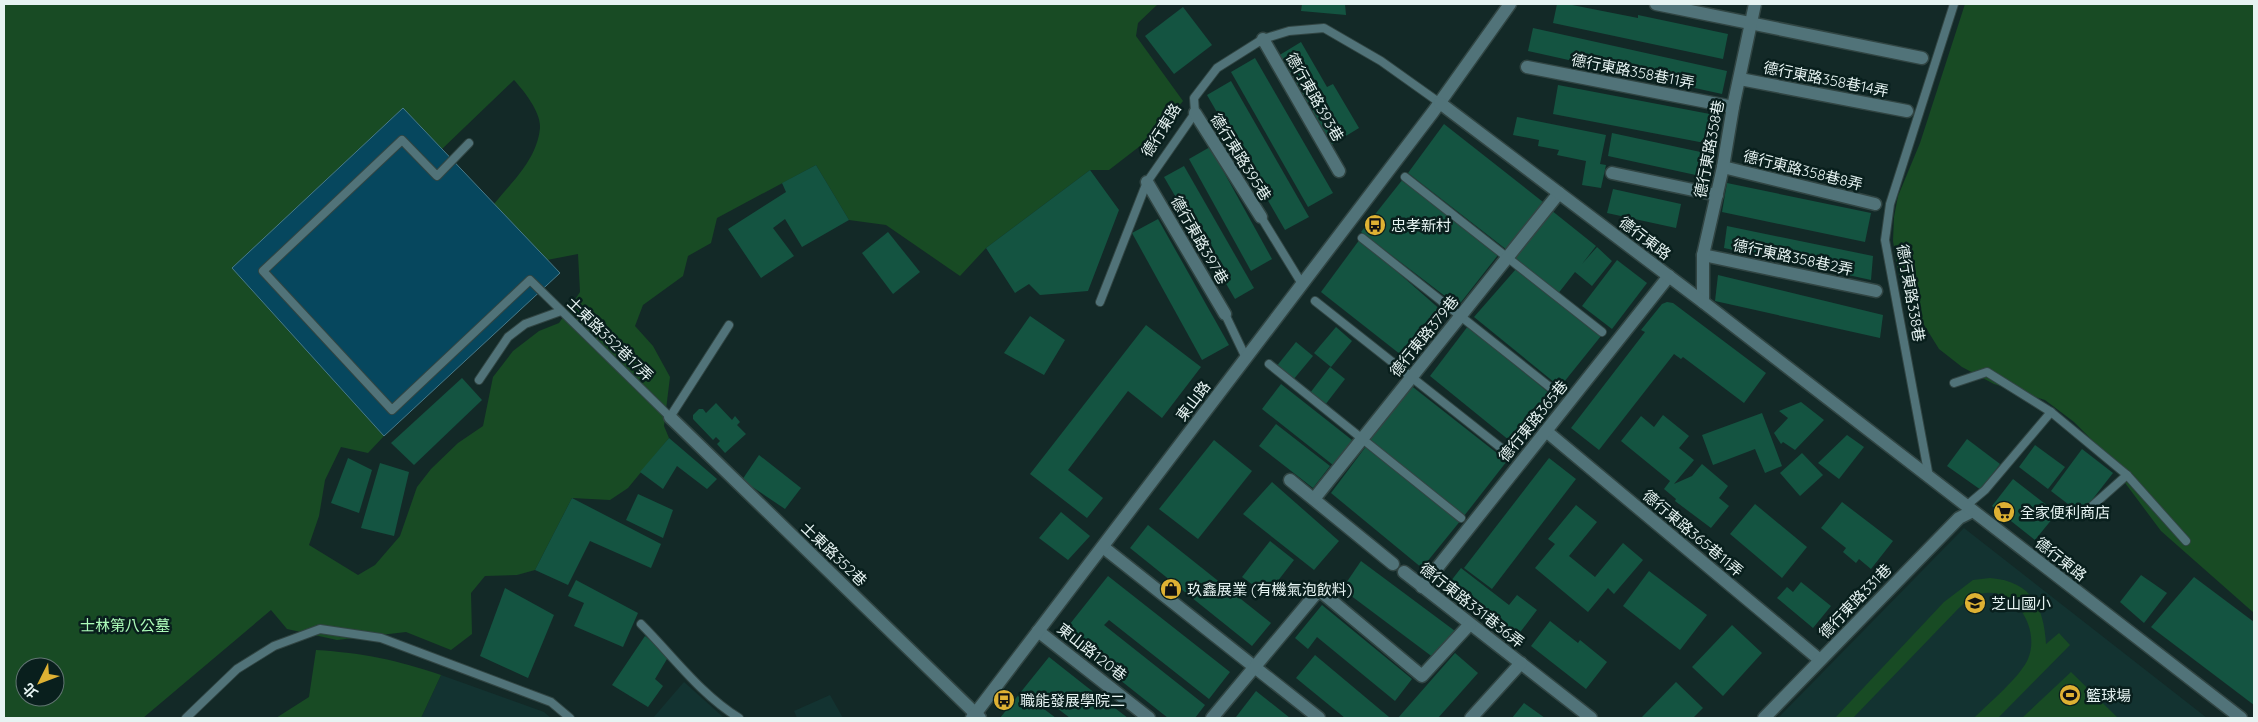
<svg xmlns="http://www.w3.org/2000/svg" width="2258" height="722" font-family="Quicksand,'Noto Sans TC',sans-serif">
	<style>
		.built { fill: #133331 }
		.green { fill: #184b24; fill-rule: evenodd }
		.water { fill: #06475e; stroke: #497b8a }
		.building { fill: #145441 }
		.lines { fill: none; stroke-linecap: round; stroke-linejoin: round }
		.service-casing { stroke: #314543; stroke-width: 10 }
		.minor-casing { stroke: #314543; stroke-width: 15 }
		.tertiary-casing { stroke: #314543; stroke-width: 15 }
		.service { stroke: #517379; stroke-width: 8 }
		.minor { stroke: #517379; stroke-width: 12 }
		.tertiary { stroke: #517379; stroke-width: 12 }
		.labels { text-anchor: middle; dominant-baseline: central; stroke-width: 5; stroke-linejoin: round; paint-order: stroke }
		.street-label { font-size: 15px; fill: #e6f3f2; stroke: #091f1d }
		.poi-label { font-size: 15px; fill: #e6f3f2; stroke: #091f1d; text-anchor: start }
		.park-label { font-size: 15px; fill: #acfab8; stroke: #091f1d }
	</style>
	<rect width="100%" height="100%" fill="#132927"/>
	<g class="built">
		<polygon points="1964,528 2207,718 1778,718"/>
		<polygon points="441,675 544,712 551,718 421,718"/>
		<polygon points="684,682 724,718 653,718"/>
		<polygon points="830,695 843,718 797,718 794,711"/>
	</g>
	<g class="green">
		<path d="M4,4H1158L1138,23L1136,36L1183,101L1153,136L1109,170H1090L986,248L960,276L886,225L849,220L816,165L717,218L711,243L688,256L683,276L643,305L635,326L653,346L670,377L664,426L669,438L628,488L610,500L572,498L535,570L517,575L485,576L471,593L472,634L451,650L406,632L337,640L287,629L271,610L143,718H4ZM514,80C524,91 541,112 540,128C537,159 513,181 494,204L547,260L578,254L580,292L559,323L539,331L513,351L493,377L483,426L458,443L431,469L417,487L400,536L375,565L358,575L309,545L319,516L325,480L341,447L368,453L384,436L233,268L403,108L442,149ZM25,667H55V697H25Z"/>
		<polygon points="1965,4 2254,4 2254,613 2161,531 2096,444 2074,422 2045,400 1994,384 1962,367 1939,349 1911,304 1898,271 1893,241 1894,217 1898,196 1920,143"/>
		<path d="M1990,578C2031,581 2044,607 2046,644L2059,633L2070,645L1998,718H1974C1988,704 2021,676 2028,659C2042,625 2010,580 1974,596C1968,599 1961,606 1956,611L1853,718H1835L1944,602L1973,580Z"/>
		<path d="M316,650C363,653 397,660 441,675L421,718H276L309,697Z"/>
		<polygon points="2071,672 2118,718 2022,718"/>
	</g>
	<polygon class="water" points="403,108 560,273 384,436 232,268"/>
	<g class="building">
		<polygon points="1302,4 1345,4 1346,15 1301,11"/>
		<polygon points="1557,4 1567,4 1638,18 1638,15 1728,34 1723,59 1553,23"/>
		<polygon points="1183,7 1212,45 1174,74 1145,36"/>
		<polygon points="1533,28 1727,71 1722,94 1528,51"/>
		<polygon points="1301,42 1327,87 1333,84 1359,128 1331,145 1278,56"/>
		<polygon points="1255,58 1333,193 1308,207 1231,72"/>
		<polygon points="1231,81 1309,217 1285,230 1207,95"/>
		<polygon points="1558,85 1715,115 1710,144 1553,114"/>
		<polygon points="1517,117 1606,135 1600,164 1606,165 1601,188 1582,185 1586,161 1557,155 1559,150 1538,146 1539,140 1513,135"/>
		<polygon points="1444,124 1543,202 1507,250 1408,173"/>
		<polygon points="1612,133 1710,154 1705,177 1608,156"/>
		<polygon points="1210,147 1272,259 1251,271 1189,159"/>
		<polygon points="816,165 849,220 802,247 785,219 773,228 794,256 761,278 728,229 786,192 782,183"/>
		<polygon points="1184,166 1254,288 1235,299 1164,177"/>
		<polygon points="1090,170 1119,210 1088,291 1040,295 1029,284 1015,293 986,248"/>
		<polygon points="1403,179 1498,255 1458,306 1361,232"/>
		<polygon points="1727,183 1871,213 1865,242 1722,212"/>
		<polygon points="1613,189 1681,204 1676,228 1607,213"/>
		<polygon points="1551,210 1596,246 1582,264 1597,247 1612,261 1592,286 1575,272 1557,295 1512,259"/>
		<polygon points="1158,219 1229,345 1202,360 1132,233"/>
		<polygon points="1727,226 1873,256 1871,280 1724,248"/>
		<polygon points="888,232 920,272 893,294 862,253"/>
		<polygon points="1360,239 1443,312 1405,358 1321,292"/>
		<polygon points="1617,260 1647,283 1612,329 1582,306"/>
		<polygon points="1516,269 1601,336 1560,387 1474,317"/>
		<polygon points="1718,275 1883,315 1880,338 1715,301"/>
		<polygon points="1667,302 1673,303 1766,373 1744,403 1683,357 1681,359 1674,354 1599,450 1571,428 1645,332 1641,330 1662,304"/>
		<polygon points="1030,316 1065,340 1044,375 1004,353"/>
		<polygon points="1146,325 1201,367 1162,418 1128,391 1068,470 1103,498 1087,518 1030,474"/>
		<polygon points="1468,326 1555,398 1515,445 1430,376"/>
		<polygon points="1336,327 1352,341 1331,367 1314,353"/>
		<polygon points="1296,342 1313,356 1293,380 1276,367"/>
		<polygon points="1330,367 1345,379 1325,405 1310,393"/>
		<polygon points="462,378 482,400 414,465 391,443"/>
		<polygon points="1281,384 1352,440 1333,465 1262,409"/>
		<polygon points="1409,384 1507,461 1464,516 1366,439"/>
		<polygon points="1801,402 1824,420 1795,450 1783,442 1781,444 1774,433 1788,418 1779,411"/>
		<polygon points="716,403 732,420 735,416 740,422 737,425 746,434 725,453 717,444 720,441 716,437 713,440 693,419 693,415 699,409 703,409 706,413"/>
		<polygon points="1762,413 1782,466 1765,473 1755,449 1713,465 1702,435"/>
		<polygon points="1663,415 1689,436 1679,448 1694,460 1674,484 1692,476 1702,464 1728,486 1719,498 1729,506 1711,528 1675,501 1676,499 1664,489 1670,481 1621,441 1641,416 1654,427"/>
		<polygon points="1276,424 1330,466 1313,488 1259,446"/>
		<polygon points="1847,435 1864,447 1839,479 1818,463"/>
		<polygon points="669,438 717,479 707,489 677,466 663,489 640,472"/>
		<polygon points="1967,439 2000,464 1981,490 1947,466"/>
		<polygon points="1214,440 1252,471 1198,539 1159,509"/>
		<polygon points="1367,445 1461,520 1422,568 1331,493"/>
		<polygon points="2035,445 2065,467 2048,489 2019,467"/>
		<polygon points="2082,449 2113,473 2081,514 2051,491"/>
		<polygon points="1802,453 1823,475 1800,496 1780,473"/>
		<polygon points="759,455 801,488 785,509 742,480"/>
		<polygon points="348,458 372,470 359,513 331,503"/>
		<polygon points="1549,458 1576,479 1492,589 1464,568"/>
		<polygon points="380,463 409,472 394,536 361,528"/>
		<polygon points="2013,479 2057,513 2035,540 1992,506"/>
		<polygon points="1272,482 1339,541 1314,570 1243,514"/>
		<polygon points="638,494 673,510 663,538 626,520"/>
		<polygon points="572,498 661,544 651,568 590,541 568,585 535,570"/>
		<polygon points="1842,502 1893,541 1871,569 1859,559 1856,563 1843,552 1846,548 1821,528"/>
		<polygon points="1755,504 1807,547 1782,578 1730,534"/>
		<polygon points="1576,505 1597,522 1569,556 1595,577 1623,543 1643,560 1614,594 1608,588 1588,612 1535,568 1555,544 1548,539"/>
		<polygon points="1061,512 1090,536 1068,560 1039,538"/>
		<polygon points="1148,525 1271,623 1252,646 1130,548"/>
		<polygon points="1270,541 1294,560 1267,595 1242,577"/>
		<polygon points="1361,561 1455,631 1434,658 1342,589"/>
		<polygon points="1461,568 1509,605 1517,595 1537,610 1515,639 1447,586"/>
		<polygon points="1649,571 1707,615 1680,650 1623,606"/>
		<polygon points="2141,575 2167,593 2144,623 2120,602"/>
		<polygon points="1108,576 1230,672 1209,699 1109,620 1104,625 1205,705 1195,718 1168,718 1062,634"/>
		<polygon points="2194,577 2254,622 2254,705 2151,627"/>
		<polygon points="576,580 638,613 623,647 574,626 584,603 568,596"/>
		<polygon points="1801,582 1831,606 1813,628 1777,598 1787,587 1793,592"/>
		<polygon points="505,588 554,615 528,678 480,656"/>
		<polygon points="1322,605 1412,679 1395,701 1317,637 1308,649 1295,638"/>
		<polygon points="1550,621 1578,643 1580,640 1607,662 1586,689 1531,646"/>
		<polygon points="1732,625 1762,653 1723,696 1692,667"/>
		<polygon points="645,636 670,654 655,679 663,686 648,707 612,685"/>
		<polygon points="1455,653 1478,673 1438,718 1398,718"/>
		<polygon points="1315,655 1389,717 1388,718 1345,718 1296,678"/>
		<polygon points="1049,657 1087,687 1128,718 1070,718 1045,699 1040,706 1056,718 1000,718"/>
		<polygon points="1676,682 1703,708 1693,718 1641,718"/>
		<polygon points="1256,691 1290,718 1238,718 1236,717"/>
		<polygon points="1524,703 1545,718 1512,718"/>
	</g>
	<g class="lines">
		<g class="service-casing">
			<g id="service">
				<polyline points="469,143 437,176 402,140 263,271 392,410 530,280 670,417 729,325"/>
				<polyline points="1405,177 1602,332"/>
				<polyline points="1261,217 1302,284"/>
				<polyline points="1362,238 1556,392"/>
				<polyline points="1315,301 1510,455"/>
				<polyline points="1100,302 1147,182 1195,113 1194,98 1217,68 1263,39 1289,31 1324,28 1381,61 1440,103"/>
				<polyline points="1225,314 1246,358"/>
				<polyline points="1269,364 1461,518"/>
				<polyline points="479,380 508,337 525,324 561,311"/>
				<polyline points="1954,383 1987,372 2051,412"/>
				<polyline points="1929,477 1885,240 1890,204 1954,4"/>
				<polyline points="1966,506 1985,490 2051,412 2127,475 2186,541"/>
				<polyline points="2091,507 2127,475"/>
				<path d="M641,624C673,656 700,694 739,718"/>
				<polyline points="186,718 237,669 274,646 320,629 381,638 551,702 570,718"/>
			</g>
		</g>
		<g class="minor-casing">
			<g id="minor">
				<polyline points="1656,4 1922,58"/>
				<polyline points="1263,39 1339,171"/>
				<polyline points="1527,67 1733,107"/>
				<polyline points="1740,79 1907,111"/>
				<polyline points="1195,113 1261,217"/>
				<polyline points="1723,167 1875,204"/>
				<polyline points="1612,173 1717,195"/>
				<polyline points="1147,182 1225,314"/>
				<polyline points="1703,255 1876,291"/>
				<polyline points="1703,302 1703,255 1723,167 1733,107 1755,4"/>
				<polyline points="670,417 980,718"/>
				<polyline points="1546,431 1820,660"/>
				<polyline points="1290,480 1393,564"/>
				<polyline points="1314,499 1559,193"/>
				<polyline points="1103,547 1319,718"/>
				<polyline points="1404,572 1591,718"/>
				<polyline points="1422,587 1669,276"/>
				<polyline points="1038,631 1149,718"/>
				<polyline points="972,718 1433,112 1510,4"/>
				<polyline points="1212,718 1319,590 1422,676 1470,624"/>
				<polyline points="1471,718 1521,663"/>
				<polyline points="1764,718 1959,518 1973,511"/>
			</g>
		</g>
		<g class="tertiary-casing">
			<polyline id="tertiary" points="1440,103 1703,302 2241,718"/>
		</g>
		<use href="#service" class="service"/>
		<use href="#minor" class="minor"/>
		<use href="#tertiary" class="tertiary"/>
	</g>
	<defs>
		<g id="bus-disc" transform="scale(1.125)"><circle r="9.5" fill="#deb133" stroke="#091f1d"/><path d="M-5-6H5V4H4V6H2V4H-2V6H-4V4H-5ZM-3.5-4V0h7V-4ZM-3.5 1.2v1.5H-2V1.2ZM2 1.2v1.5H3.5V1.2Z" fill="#111"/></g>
		<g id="supermarket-disc" transform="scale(1.125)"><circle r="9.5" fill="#deb133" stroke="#091f1d"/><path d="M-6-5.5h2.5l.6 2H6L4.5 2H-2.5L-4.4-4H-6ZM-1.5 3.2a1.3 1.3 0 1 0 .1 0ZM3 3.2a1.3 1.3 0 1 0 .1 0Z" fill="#111"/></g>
		<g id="shop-disc" transform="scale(1.125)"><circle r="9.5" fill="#deb133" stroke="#091f1d"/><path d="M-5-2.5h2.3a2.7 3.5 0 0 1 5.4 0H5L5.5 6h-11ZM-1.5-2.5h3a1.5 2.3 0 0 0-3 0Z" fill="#111"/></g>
		<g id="school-disc" transform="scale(1.125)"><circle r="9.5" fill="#deb133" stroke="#091f1d"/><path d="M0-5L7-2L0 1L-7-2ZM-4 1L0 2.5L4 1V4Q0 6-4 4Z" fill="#111"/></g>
		<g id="stadium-disc" transform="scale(1.125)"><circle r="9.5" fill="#deb133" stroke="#091f1d"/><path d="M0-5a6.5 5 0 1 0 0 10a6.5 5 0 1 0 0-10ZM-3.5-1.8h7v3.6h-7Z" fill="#111"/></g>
	</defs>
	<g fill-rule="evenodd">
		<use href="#bus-disc" x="1375" y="225"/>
		<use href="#supermarket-disc" x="2004" y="512"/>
		<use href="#shop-disc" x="1171" y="589"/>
		<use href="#school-disc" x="1975" y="603"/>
		<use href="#stadium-disc" x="2070" y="695"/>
		<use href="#bus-disc" x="1004" y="700"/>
	</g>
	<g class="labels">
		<g class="street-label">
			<text transform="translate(1633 71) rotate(11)">德行東路358巷11弄</text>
			<text transform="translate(1826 79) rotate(11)">德行東路358巷14弄</text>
			<text transform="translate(1315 97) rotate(60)">德行東路393巷</text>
			<text transform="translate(1161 130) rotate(-58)">德行東路</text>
			<text transform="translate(1709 149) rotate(-79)">德行東路358巷</text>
			<text transform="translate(1241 157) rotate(58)">德行東路395巷</text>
			<text transform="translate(1803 170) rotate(14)">德行東路358巷8弄</text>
			<text transform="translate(1645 238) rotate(37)">德行東路</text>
			<text transform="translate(1200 240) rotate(60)">德行東路397巷</text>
			<text transform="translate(1793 257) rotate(12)">德行東路358巷2弄</text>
			<text transform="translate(1911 293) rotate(80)">德行東路338巷</text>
			<text transform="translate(1424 336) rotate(-51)">德行東路379巷</text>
			<text transform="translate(610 339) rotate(44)">士東路352巷17弄</text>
			<text transform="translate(1193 401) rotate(-53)">東山路</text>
			<text transform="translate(1533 421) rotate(-51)">德行東路365巷</text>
			<text transform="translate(1693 533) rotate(40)">德行東路365巷11弄</text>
			<text transform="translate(834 554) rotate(44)">士東路352巷</text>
			<text transform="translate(2061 559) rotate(38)">德行東路</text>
			<text transform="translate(1855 601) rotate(-46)">德行東路331巷</text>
			<text transform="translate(1472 605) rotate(38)">德行東路331巷36弄</text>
			<text transform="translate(1092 652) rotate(38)">東山路120巷</text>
		</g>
		<g class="poi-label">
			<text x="1391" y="225">忠孝新村</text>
			<text x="2020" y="512">全家便利商店</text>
			<text x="1187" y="589">玖鑫展業 (有機氣泡飲料)</text>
			<text x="1991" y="603">芝山國小</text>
			<text x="2086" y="695">籃球場</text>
			<text x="1020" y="700">職能發展學院二</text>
		</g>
		<g class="park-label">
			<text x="125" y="625">士林第八公墓</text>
		</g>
	</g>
	<rect width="2258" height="722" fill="none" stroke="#e6f3f2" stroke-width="10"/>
	<g transform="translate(40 682) rotate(228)"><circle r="24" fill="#091f1d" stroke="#617472"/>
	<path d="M0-4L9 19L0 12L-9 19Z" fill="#deb133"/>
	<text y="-8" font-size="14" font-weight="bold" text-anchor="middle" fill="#e6f3f2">北</text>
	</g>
</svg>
